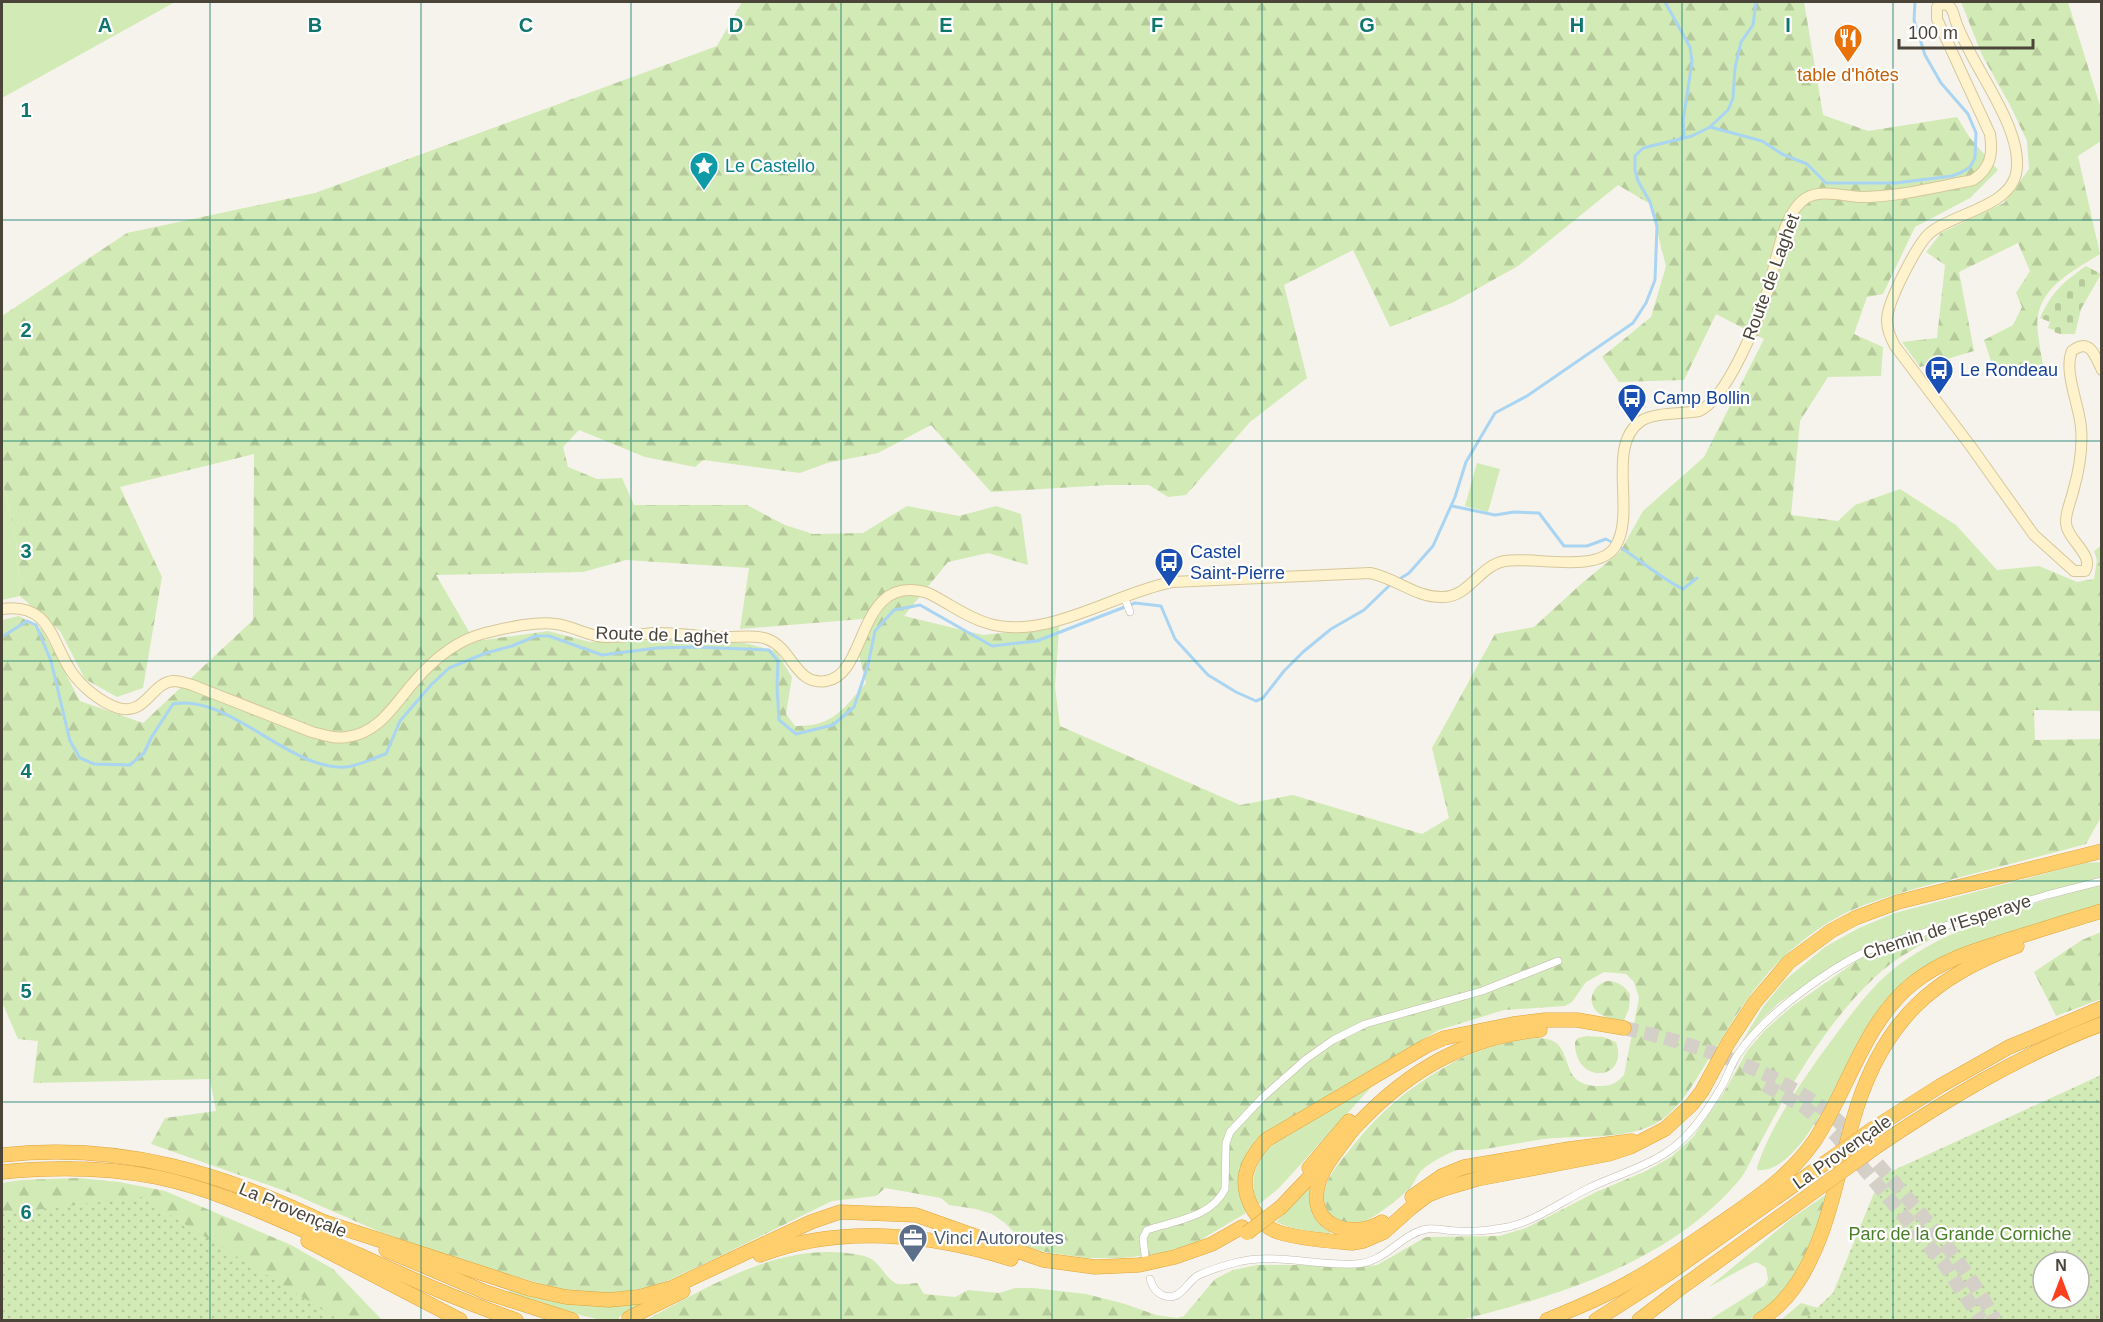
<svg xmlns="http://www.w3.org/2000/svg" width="2103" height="1322" font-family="Arial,sans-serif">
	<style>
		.grass { fill: #d2eab5 }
		.forest { fill: url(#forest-firs); fill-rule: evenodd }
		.cemetery { fill: url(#cemetery-stones) }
		.park { fill: url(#park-dots); fill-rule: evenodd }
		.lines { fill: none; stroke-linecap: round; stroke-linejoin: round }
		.stream { stroke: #a9d4f2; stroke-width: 3 }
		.highway-tunnel { stroke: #d4d0c8; stroke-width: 14; stroke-dasharray: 14 7; stroke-linecap: butt }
		.street-casing { stroke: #c2bbae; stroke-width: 8 }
		.secondary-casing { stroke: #d6c79b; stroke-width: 12 }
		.highway-casing { stroke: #e0a43c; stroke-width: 15 }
		.street { stroke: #fff; stroke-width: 7 }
		.secondary { stroke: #fff3cd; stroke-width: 10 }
		.highway { stroke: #ffcf6e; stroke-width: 14 }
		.highway-bridge-casing { stroke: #e0a43c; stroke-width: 15; stroke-linecap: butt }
		.highway-bridge { stroke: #ffcf6e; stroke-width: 14 }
		.grid { fill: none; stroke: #0f766e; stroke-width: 1.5; stroke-opacity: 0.55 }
		.labels { text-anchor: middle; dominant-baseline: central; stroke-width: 4.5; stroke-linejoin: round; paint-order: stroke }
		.food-label { font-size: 18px; fill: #c56008; stroke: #fff }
		.culture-label { font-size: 18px; fill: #0d838f; stroke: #fff; text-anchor: start }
		.street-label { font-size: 18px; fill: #4b4439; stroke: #fff }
		.transit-label { font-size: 18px; fill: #164399; stroke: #fff; text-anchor: start }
		.park-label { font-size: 18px; fill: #4a7f2a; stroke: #fff }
		.service-label { font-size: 18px; fill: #4e5e75; stroke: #fff; text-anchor: start }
		.grid-label { font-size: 20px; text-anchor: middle; font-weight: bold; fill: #0f766e; stroke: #fff; stroke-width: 4.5; stroke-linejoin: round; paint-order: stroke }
	</style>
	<defs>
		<pattern id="forest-firs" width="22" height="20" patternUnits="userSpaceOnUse" patternTransform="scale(1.5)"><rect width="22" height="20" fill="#d2eab5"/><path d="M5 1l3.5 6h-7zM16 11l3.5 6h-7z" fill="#b6ca9c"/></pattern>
		<pattern id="cemetery-stones" width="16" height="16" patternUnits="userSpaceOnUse" patternTransform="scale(1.5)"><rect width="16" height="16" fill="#d2eab5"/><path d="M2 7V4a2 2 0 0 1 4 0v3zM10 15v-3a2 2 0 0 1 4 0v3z" fill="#b6ca9c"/></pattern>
		<pattern id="park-dots" width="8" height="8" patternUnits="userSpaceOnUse" patternTransform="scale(1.5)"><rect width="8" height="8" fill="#d2eab5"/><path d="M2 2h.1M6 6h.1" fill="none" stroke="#b6ca9c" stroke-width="1.8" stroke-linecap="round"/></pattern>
	</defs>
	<rect width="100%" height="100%" fill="#f6f3ec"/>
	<g class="grass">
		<polygon points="2,2 175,2 2,98"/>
		<polygon points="1477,463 1500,469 1488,512 1465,506"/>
		<polygon points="2,480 16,539 20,596 2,600"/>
		<polygon points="2101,862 2101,877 1866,946 1780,1002 1763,1018 1741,1043 1763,1007 1784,981 1825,947 1859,928 1895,913 2085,863"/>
		<path d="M2092,886H2101V905L1923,968C1896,988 1877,1013 1859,1041C1841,1072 1801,1175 1757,1170V1167C1770,1128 1796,1090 1820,1056C1838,1032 1856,1006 1877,984C1930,930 2022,908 2092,886Z"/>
		<path d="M1377,1081L1278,1189L1257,1206C1248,1175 1256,1158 1280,1138Z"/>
		<path d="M1310,1187C1307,1206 1313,1222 1330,1232L1329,1235L1289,1227L1276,1222Z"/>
		<polygon points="508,1287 654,1298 635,1311 619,1317 619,1320 601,1320 580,1315 509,1293"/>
	</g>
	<g class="forest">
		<path d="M742,2H1804L1823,115L1868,131L1957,117L1970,138L1998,170L1970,198L1915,227L1883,294L1867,297L1854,334L1883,347L1881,376L1828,377L1800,421L1791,515L1838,521L1855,505L1900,489L1956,525L1997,570L2039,566L2077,582L2094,579L2097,560L2094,551L2101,546V711L2034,710L2035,740L2101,739V817L2086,844C2046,855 2005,865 1965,876C1927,885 1888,895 1852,910C1822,923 1784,953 1764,978C1741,1004 1724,1036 1705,1065C1692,1086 1680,1107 1660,1121C1629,1141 1579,1135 1544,1139C1522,1142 1501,1147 1479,1150C1471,1151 1461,1148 1454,1151C1443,1156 1427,1164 1420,1172C1416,1177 1414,1184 1409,1189C1400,1198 1389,1206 1379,1213C1349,1236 1310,1216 1329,1178C1334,1169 1341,1160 1348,1152C1380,1111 1408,1088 1452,1063C1470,1052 1534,1031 1553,1041C1574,1052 1559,1087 1601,1086C1611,1086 1617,1083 1624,1075L1639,998L1634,982L1626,974L1604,972L1586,982L1572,1002L1565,1006L1504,1010L1439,1030L1280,1124L1255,1141L1242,1166L1238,1187L1246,1213L1197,1242L1163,1253L1123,1258H1086L1045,1252L1028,1247L1005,1223L992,1214L976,1209L949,1205L941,1198L885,1188L876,1196L832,1201L714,1259L658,1285L620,1293H595L569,1291L548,1286L451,1257L380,1232L291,1193L151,1144L165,1118L216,1111L210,1079L33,1083L38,1041L18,1039L2,1002V620L19,616L42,629L80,701L143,723L253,620L254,454L120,487L162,577L143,688L117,697L85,679L60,631L20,596L16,539L2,480V316L127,233L315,193L717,46ZM1618,185L1650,204L1666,266L1651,317L1602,357L1619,382L1684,380L1716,314L1764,339L1704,457L1643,511L1620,552L1581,584L1534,627L1495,634L1432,748L1449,818L1422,834L1293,795L1240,805L1060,726L1055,687L1059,627L983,635L904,616L948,562L988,553L1028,565L1021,514L996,506L959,516L907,506L863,533L813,534L785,525L747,505H634L622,478L597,479L568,467L563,447L579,430L645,457L695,467L703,460L800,473L827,463L878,453L931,425L991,492L1108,485H1149L1168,497L1186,495L1250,422L1307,378L1284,285L1353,250L1390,327L1452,303L1518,266ZM626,560L749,568L740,629L875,618L859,655L866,683C843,709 833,727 795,726L786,714L792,677L776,651L745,643L657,639L590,642L548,631L484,640L471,635L436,575L583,572Z"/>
		<path d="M1961,2H2068L2101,109V141L2078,156L2100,254C2075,270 2043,285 2038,316C2035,328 2043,360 2044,373L1994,370L1984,340L2013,325L2022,307L2016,293L2030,271L2018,243L1959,272L1974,351L1920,367L1902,342L1937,338L1945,265L1926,252L1941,233L2004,203L2029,169L2027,141L2011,107L1982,55Z"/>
		<path d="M1950,929C1925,943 1895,957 1874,978C1836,1014 1806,1060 1780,1106C1771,1122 1763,1138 1754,1154C1750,1162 1746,1171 1741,1178C1671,1262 1563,1294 1461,1320H646C712,1285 782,1240 860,1255C881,1259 881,1274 895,1283C901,1286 911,1283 917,1283L924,1294L955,1297L968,1290L999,1293L1015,1288H1033L1086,1294L1125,1304L1156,1315L1177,1318L1184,1316L1215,1279L1233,1270L1257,1265H1301L1350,1268L1377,1265L1426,1237L1499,1236L1526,1228L1596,1192L1646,1171L1671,1157L1693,1137L1724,1092L1747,1051L1765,1030L1791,1007L1858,960L1876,951Z"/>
		<polygon points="2101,932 2101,999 2056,1016 2034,972 2082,940"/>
		<path d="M1607,981C1618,981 1624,986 1630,994L1629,1008L1624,1021C1616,1020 1607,1018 1600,1014C1585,1004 1592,985 1607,981Z"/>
		<path d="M1587,1036L1603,1037L1616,1042C1630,1081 1574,1086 1575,1042L1578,1038Z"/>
		<polygon points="78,1178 119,1182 165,1191 291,1245 333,1269 382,1320 2,1320 2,1183 21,1180"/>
		<polygon points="1830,1192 1817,1235 1794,1276 1777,1299 1749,1320 1709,1320 1765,1285 1768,1279 1766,1268 1757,1262 1751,1264 1709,1287 1792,1218"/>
		<polygon points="1801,1303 1846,1316 1851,1320 1781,1320"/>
	</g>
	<path class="cemetery" d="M2086,266L2101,274L2081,309L2075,334H2060L2054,332V330L2048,328L2050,322L2040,318C2052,292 2062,283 2086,266Z"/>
	<g class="park">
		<path d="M2101,1075V1320H1804L1833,1293L1881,1176ZM2043,1262H2079V1298H2043Z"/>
		<polygon points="141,1197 339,1320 2,1320 2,1214"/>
	</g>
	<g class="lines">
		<g class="stream">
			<polyline points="1665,2 1690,47 1692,62 1683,121 1684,135 1679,140"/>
			<polyline points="1710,127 1728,110 1733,98 1735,68 1741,42 1753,25 1756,2"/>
			<path d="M1452,506L1495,515L1514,512L1539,513L1564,546H1587L1606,539C1633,553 1655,575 1683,589L1697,578"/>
			<polyline points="1398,580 1409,573 1433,546 1455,497 1466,462 1495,413 1527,396 1633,323 1646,303 1655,280 1657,226 1650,202 1638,181 1635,170 1635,156 1643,148 1692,136 1710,127 1762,141 1782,154 1807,164 1826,183 1896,183 1952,176 1962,172 1970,167 1975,158 1976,133 1968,114 1941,83 1925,55 1914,20 1915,2"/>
			<path d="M2,637L27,621L36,625L51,661L70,741L80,758L94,764L130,765L144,753L151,738L173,704C229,693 289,771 346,767C358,766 373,758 386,754L400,721L431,685L449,668L486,653L512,646L536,636H549L602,655L657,648L692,647L769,650L778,661L777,687L779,720L796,734L833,725L854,707L868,665L875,631L894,610L920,605L992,646L1037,641L1135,603L1161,606L1175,639L1208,675L1236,692L1256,701L1263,698L1284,671L1303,652L1331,629L1364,610L1392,583"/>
		</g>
		<g class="highway-tunnel">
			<path d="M1624,1028C1690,1043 1755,1063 1811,1100C1840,1118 1861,1145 1883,1170C1924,1217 1966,1265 1995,1320"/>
			<polyline points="1765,1085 1806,1108 1834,1133 1944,1264 1981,1320"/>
		</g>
		<g class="street-casing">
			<g id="street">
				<polyline points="1124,596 1130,612"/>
				<path d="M1145,1255L1143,1238L1147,1230C1173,1221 1211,1218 1225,1189L1226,1143L1230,1132L1262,1098L1306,1059L1333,1040L1365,1024L1482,991L1558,961"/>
				<path d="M1150,1279C1154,1294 1170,1304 1183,1290C1189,1285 1192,1278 1199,1275C1210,1270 1223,1266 1234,1263C1273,1252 1315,1266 1355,1264C1386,1263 1400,1234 1427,1229C1437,1228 1449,1231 1459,1231C1475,1232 1492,1230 1508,1227C1538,1220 1562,1201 1589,1188C1614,1176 1640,1169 1664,1154C1689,1139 1707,1111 1722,1086C1728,1075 1731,1064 1738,1054C1765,1014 1833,965 1876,947L2047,895L2102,881"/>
			</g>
		</g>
		<g class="secondary-casing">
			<path id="secondary" d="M2,609C50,602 51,641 71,671C81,686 100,702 118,708C146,716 151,683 173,681C179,681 186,683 192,685L312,732C323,735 335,739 347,737C380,733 395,703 415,681C433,660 457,640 485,633C507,628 534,621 556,624C573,626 588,636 604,637C621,638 638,634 654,633C677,632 699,637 722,637C737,638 753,634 767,639C793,648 795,686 826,681C869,675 856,571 928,593C949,603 967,618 990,624C1047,640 1115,593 1172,582L1370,573C1396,578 1416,598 1443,597C1469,597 1480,565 1505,561C1533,556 1597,574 1615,547C1637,513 1605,446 1641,421C1654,412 1684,414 1699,411C1727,399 1759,318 1768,290C1776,264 1782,213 1806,198C1821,189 1844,196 1860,197C1898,197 1936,187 1973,180C1991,168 1993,154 1990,134L1937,19V7L1941,4C1945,5 1947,4 1950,7C1953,10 1954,15 1955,19C1959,32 1966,44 1972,56C1988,87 2024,138 2016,174C2008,207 1955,213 1931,232C1918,242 1887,302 1887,320C1887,330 1890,337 1895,346L1972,448L2034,535L2074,571H2085C2095,555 2067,540 2066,523C2065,513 2071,501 2073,492C2079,471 2083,450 2081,428C2080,407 2063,371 2072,351C2090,337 2095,356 2102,370"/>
		</g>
		<g class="highway-casing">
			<g id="highway">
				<path d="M1624,1028L1577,1020H1545L1513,1024L1444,1038L1426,1046L1266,1140C1246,1162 1237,1183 1254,1211C1260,1220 1268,1229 1278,1232C1299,1239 1330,1241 1352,1243L1363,1241L1384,1232L1412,1207L1428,1195L1443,1189L1477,1179L1609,1154L1630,1147L1665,1129L1692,1104L1702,1091L1728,1043L1755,1002L1789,962L1831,931L1855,918L1898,902L2102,851"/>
				<path d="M1352,1130C1340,1148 1320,1168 1317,1190C1311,1228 1354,1239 1382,1222"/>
				<polyline points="1871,1130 1940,1086 2009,1047 2102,1008"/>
				<path d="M1347,1136C1399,1077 1460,1037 1540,1030"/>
				<path d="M1873,1149C1946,1100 2019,1055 2102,1024"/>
				<path d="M2,1155C122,1142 223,1173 330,1225"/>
				<polyline points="1309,1168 1349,1121"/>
				<path d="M2,1172C53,1167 105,1167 156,1177C210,1188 260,1211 310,1233C378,1263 445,1296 516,1320"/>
				<polyline points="1412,1197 1442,1176 1464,1167 1569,1149 1632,1141"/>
				<polyline points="1281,1207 1322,1164"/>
				<polyline points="324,1222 530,1289 566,1297 609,1300 639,1297 671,1288 811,1222 840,1212 916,1215 1043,1260 1095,1267 1139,1265 1175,1257 1212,1244 1242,1227"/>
				<polyline points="308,1241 460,1320"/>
				<polyline points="386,1250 485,1292 572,1320"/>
				<path d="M760,1255C840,1224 931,1234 1011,1259"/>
				<polyline points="629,1318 683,1291"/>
				<path d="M1547,1320C1576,1308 1606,1296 1633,1280C1664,1263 1694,1241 1724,1221C1758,1197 1791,1175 1815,1140C1848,1090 1864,1023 1912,984C1941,960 1976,950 2011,939C2041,930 2071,920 2102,911"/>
				<polyline points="1596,1320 1668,1274 1835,1156"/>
				<polyline points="1639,1320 1678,1290 1819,1188"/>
				<path d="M1760,1320C1792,1300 1809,1267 1822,1232C1837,1190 1844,1146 1858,1104C1886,1020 1934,976 2017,946"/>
			</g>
		</g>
		<use href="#street" class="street"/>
		<use href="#secondary" class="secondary"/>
		<use href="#highway" class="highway"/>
		<g class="highway-bridge-casing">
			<g id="highway-bridge">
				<polyline points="1835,1156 1871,1130"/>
				<polyline points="1819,1188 1873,1149"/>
				<polyline points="1247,1233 1281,1207"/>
			</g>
		</g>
		<use href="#highway-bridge" class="highway-bridge"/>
	</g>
	<path class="grid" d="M210,2V1320M421,2V1320M631,2V1320M841,2V1320M1052,2V1320M1262,2V1320M1472,2V1320M1682,2V1320M1893,2V1320M2,220H2102M2,441H2102M2,661H2102M2,881H2102M2,1102H2102"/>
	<defs>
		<g id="restaurant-pin" transform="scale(1.5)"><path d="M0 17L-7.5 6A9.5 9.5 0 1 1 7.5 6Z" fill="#e8710a" stroke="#fff"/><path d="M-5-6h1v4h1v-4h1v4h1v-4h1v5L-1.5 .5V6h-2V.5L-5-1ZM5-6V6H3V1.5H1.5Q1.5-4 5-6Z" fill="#fff"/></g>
		<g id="sight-pin" transform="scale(1.5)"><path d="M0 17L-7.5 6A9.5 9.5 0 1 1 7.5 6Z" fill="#0f9aa8" stroke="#fff"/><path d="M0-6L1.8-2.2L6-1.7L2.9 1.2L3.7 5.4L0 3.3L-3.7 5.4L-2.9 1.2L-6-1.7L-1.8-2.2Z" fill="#fff"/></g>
		<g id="bus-pin" transform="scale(1.5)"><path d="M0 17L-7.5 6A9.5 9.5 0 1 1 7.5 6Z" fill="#1a4fb4" stroke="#fff"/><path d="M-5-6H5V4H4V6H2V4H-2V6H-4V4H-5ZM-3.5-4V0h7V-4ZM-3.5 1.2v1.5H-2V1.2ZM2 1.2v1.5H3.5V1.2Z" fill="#fff"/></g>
		<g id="office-pin" transform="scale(1.5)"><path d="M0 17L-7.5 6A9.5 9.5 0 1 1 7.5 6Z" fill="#5c6f8a" stroke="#fff"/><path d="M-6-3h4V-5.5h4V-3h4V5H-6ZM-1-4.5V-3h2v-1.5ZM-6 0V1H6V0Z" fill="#fff"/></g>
	</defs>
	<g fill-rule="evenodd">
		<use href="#restaurant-pin" x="1848" y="38"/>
		<use href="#sight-pin" x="704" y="166"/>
		<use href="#bus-pin" x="1939" y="370"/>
		<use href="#bus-pin" x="1632" y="398"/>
		<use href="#bus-pin" x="1169" y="562"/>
		<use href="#office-pin" x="913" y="1238"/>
	</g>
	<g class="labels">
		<g class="food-label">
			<text x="1848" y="75">table d'hôtes</text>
		</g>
		<g class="culture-label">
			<text x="725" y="166">Le Castello</text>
		</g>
		<g class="street-label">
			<text transform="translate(1771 277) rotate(-70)">Route de Laghet</text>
			<text transform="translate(662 635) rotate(2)">Route de Laghet</text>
			<text transform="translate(1947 927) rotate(-18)">Chemin de l'Esperaye</text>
			<text transform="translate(1842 1152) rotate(-35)">La Provençale</text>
			<text transform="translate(293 1210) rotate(23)">La Provençale</text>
		</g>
		<g class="transit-label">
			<text x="1960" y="370">Le Rondeau</text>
			<text x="1653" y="398">Camp Bollin</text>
			<text x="1190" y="552">Castel<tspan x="1190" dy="21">Saint-Pierre</tspan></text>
		</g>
		<g class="park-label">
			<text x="1960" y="1234">Parc de la Grande Corniche</text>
		</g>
		<g class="service-label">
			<text x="934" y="1238">Vinci Autoroutes</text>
		</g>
	</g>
	<g class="grid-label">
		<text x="105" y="32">A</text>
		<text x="315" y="32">B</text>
		<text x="526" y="32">C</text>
		<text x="736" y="32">D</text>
		<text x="946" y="32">E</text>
		<text x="1157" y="32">F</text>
		<text x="1367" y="32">G</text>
		<text x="1577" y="32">H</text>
		<text x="1788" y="32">I</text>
		<text x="26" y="117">1</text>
		<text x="26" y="337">2</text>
		<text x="26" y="558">3</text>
		<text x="26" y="778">4</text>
		<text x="26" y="998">5</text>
		<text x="26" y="1219">6</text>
	</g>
	<rect width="2103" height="1322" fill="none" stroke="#4b4439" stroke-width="6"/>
	<g transform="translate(2061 1280)"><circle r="28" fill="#ffffff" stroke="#b7b4b0" stroke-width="1.5"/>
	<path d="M0-4.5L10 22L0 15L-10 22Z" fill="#fc3f1d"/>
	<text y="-9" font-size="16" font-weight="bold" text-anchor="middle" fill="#4b4439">N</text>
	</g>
	<path d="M1899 39v9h134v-9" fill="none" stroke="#4b4439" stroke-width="3"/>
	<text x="1908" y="39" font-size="18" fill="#4b4439" stroke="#ffffff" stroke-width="4.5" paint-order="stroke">100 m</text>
</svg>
